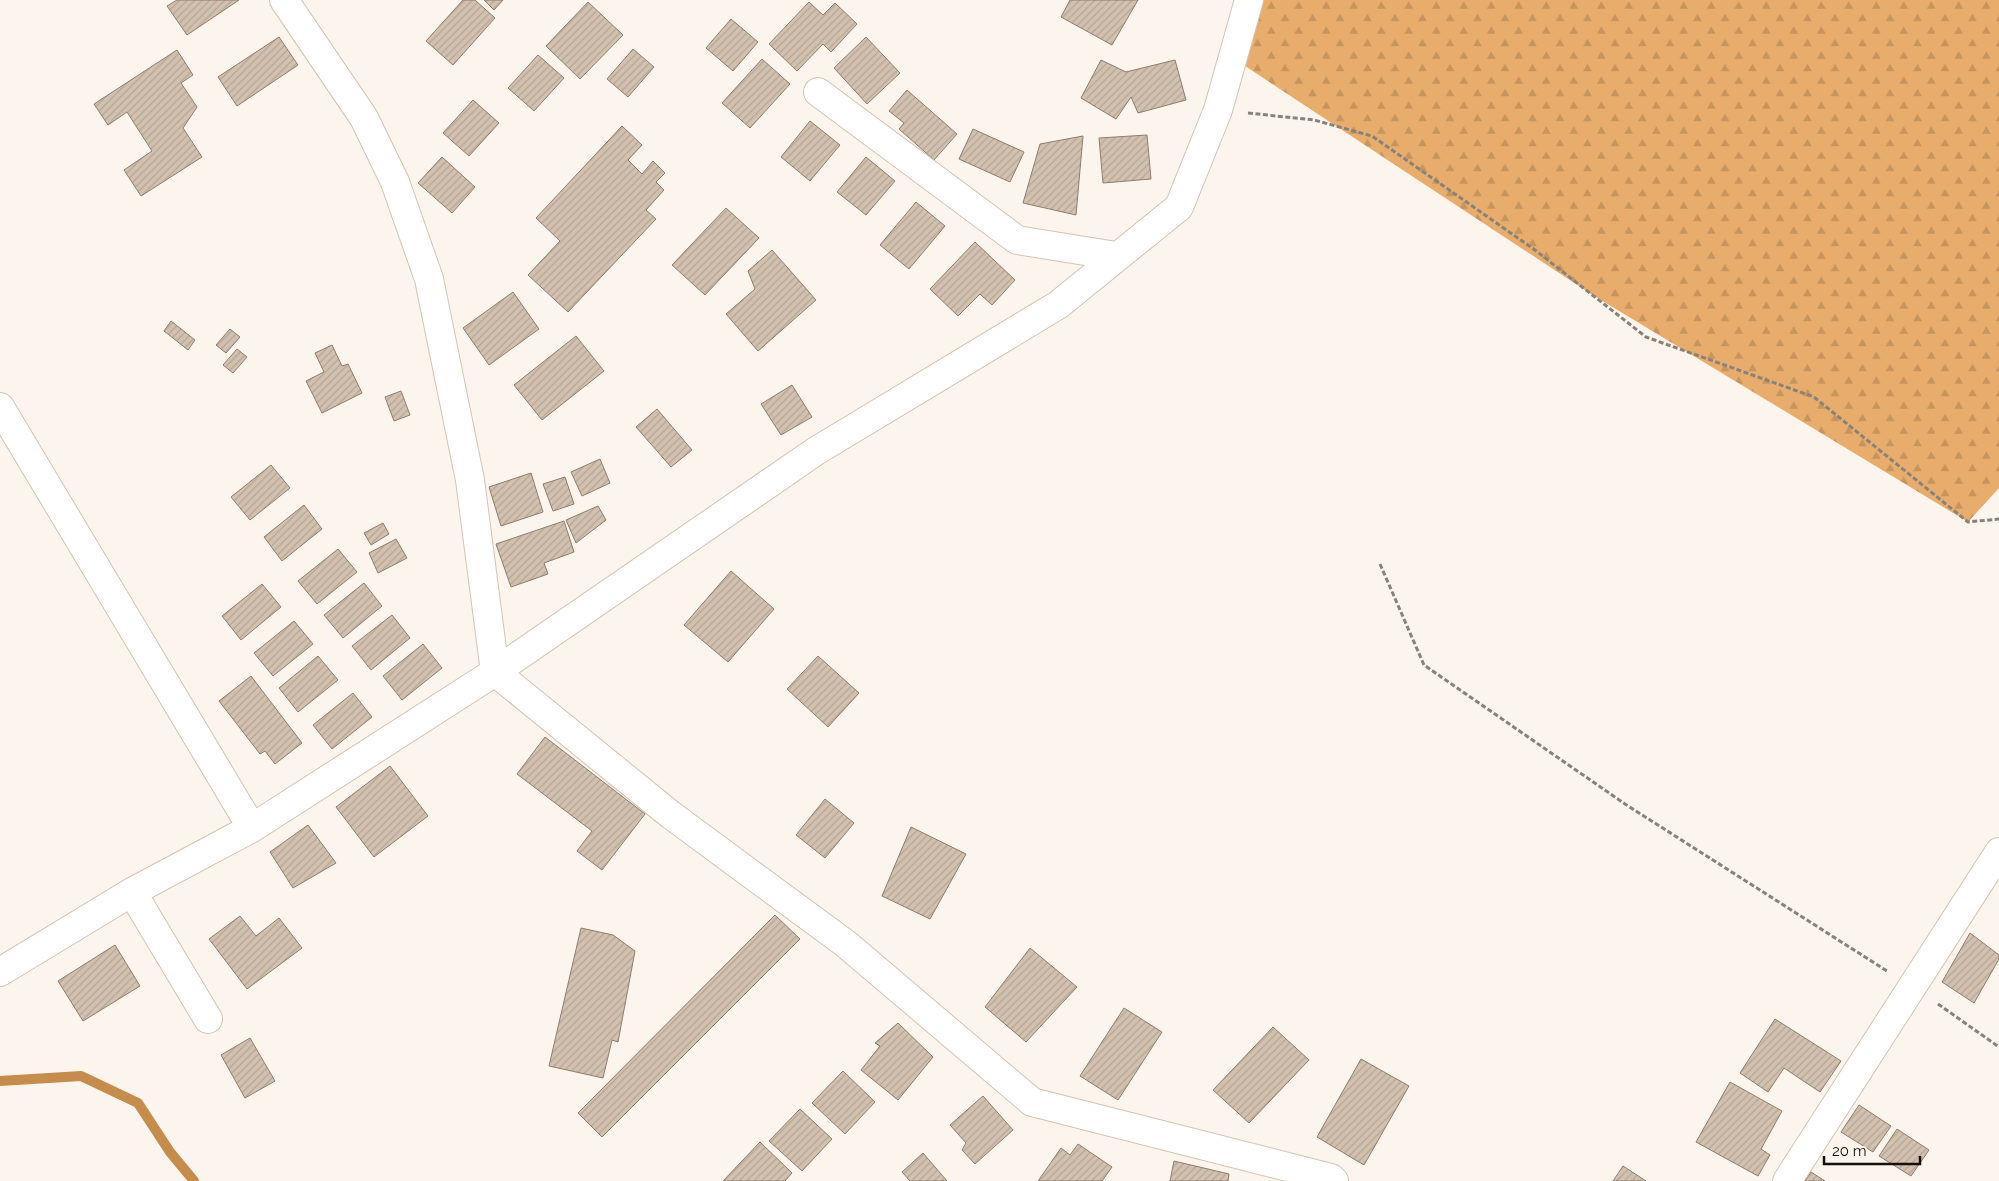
<svg xmlns="http://www.w3.org/2000/svg" width="1999" height="1181" font-family="Raleway,sans-serif">
	<style>
		.forest { fill: url(#forest-firs) }
		.lines { fill: none; stroke-linecap: round; stroke-linejoin: round }
		.stream { stroke: #c68c4c; stroke-width: 10 }
		.building { fill: url(#building-hatch); stroke: #8d7d6c }
		.minor-casing { stroke: #d4c3b1; stroke-width: 30 }
		.path { stroke: #88827b; stroke-width: 3; stroke-dasharray: 5 2.5; stroke-linecap: butt }
		.minor { stroke: #fff; stroke-width: 28 }
	</style>
	<defs>
		<pattern id="forest-firs" width="22" height="20" patternUnits="userSpaceOnUse" patternTransform="scale(1.25)"><rect width="22" height="20" fill="#e8ad6c"/><path d="M5 1l3.5 6h-7zM16 11l3.5 6h-7z" fill="#c6945c"/></pattern>
		<pattern id="building-hatch" width="6" height="6" patternUnits="userSpaceOnUse" patternTransform="scale(1.25)"><rect width="6" height="6" fill="#d3c1b0"/><path d="M-1 1l2-2M0 6l6-6M5 7l2-2" fill="none" stroke="#b4a596"/></pattern>
	</defs>
	<rect width="100%" height="100%" fill="#fcf5ee"/>
	<polygon class="forest" points="1256,0 1999,0 1999,488 1968,522 1591,294 1233,58"/>
	<g class="lines">
		<polyline class="stream" points="0,1081 81,1076 138,1103 170,1152 194,1181"/>
	</g>
	<g class="building">
		<polygon points="177,0 239,0 187,35 167,6"/>
		<polygon points="463,0 475,0 495,18 453,65 426,41"/>
		<polygon points="484,0 503,0 494,10"/>
		<polygon points="1070,0 1138,0 1112,45 1061,17"/>
		<polygon points="588,2 623,35 580,79 546,46"/>
		<polygon points="809,2 823,15 835,3 857,24 831,52 823,44 797,71 769,44"/>
		<polygon points="731,19 758,42 733,71 706,48"/>
		<polygon points="279,37 298,65 237,106 218,77"/>
		<polygon points="866,37 900,73 867,104 834,68"/>
		<polygon points="633,49 654,67 628,97 607,79"/>
		<polygon points="177,50 193,75 181,83 197,107 183,128 202,157 141,196 124,170 152,151 127,112 108,125 94,104"/>
		<polygon points="538,55 564,78 534,111 508,88"/>
		<polygon points="762,59 790,84 750,128 722,103"/>
		<polygon points="1101,60 1126,72 1175,60 1186,100 1138,113 1131,97 1116,119 1081,98"/>
		<polygon points="907,90 957,134 934,160 899,129 904,123 889,111"/>
		<polygon points="473,100 499,123 469,156 443,133"/>
		<polygon points="810,121 840,145 810,181 781,157"/>
		<polygon points="622,126 642,145 628,160 642,174 653,161 665,173 656,182 664,190 646,210 656,219 568,312 528,275 560,241 536,218"/>
		<polygon points="973,129 1024,152 1010,182 959,159"/>
		<polygon points="1147,135 1151,179 1103,183 1099,138"/>
		<polygon points="1083,136 1076,215 1023,203 1040,144"/>
		<polygon points="442,157 475,187 452,213 418,183"/>
		<polygon points="866,157 895,181 866,215 837,192"/>
		<polygon points="916,202 945,226 909,269 880,245"/>
		<polygon points="726,208 759,238 705,295 672,265"/>
		<polygon points="975,242 1015,280 992,305 980,294 958,316 930,289"/>
		<polygon points="772,250 816,300 758,351 726,314 755,289 748,271"/>
		<polygon points="513,292 539,329 489,365 463,328"/>
		<polygon points="171,321 195,340 188,350 164,331"/>
		<polygon points="230,329 240,337 226,353 216,345"/>
		<polygon points="576,336 604,371 542,420 514,385"/>
		<polygon points="332,345 342,366 348,364 362,393 322,413 306,381 324,372 315,353"/>
		<polygon points="237,349 247,357 233,373 223,365"/>
		<polygon points="792,385 812,417 781,435 761,404"/>
		<polygon points="401,391 410,415 394,421 385,397"/>
		<polygon points="657,409 692,450 671,467 636,427"/>
		<polygon points="600,459 610,483 582,496 571,472"/>
		<polygon points="271,465 290,488 250,520 231,497"/>
		<polygon points="531,473 543,512 501,526 489,487"/>
		<polygon points="565,477 574,504 553,511 543,484"/>
		<polygon points="304,505 322,529 282,561 264,537"/>
		<polygon points="598,506 606,520 576,543 566,520"/>
		<polygon points="564,521 574,552 544,563 548,574 511,587 496,544"/>
		<polygon points="383,523 389,534 371,545 364,533"/>
		<polygon points="396,539 407,558 378,573 369,553"/>
		<polygon points="338,549 357,572 317,604 298,581"/>
		<polygon points="731,571 774,609 728,662 684,625"/>
		<polygon points="364,583 382,606 343,638 324,615"/>
		<polygon points="262,584 281,607 241,640 222,616"/>
		<polygon points="392,615 410,638 371,670 352,646"/>
		<polygon points="294,621 313,644 273,676 254,653"/>
		<polygon points="423,644 442,668 402,700 383,676"/>
		<polygon points="318,656 338,680 298,712 279,688"/>
		<polygon points="818,656 859,693 828,727 787,689"/>
		<polygon points="251,676 302,743 275,764 265,751 260,754 219,701"/>
		<polygon points="353,693 372,717 332,749 313,725"/>
		<polygon points="545,737 645,814 602,870 577,851 592,831 517,774"/>
		<polygon points="390,766 428,816 374,857 336,807"/>
		<polygon points="825,799 854,823 825,858 796,835"/>
		<polygon points="308,825 336,863 293,888 270,852"/>
		<polygon points="911,827 966,854 930,919 882,896"/>
		<polygon points="775,915 800,939 602,1137 578,1113"/>
		<polygon points="240,916 256,936 279,918 302,948 247,989 209,939"/>
		<polygon points="581,928 613,935 635,951 618,1042 612,1040 603,1078 549,1066"/>
		<polygon points="1970,933 1999,955 1999,959 1974,1003 1942,982"/>
		<polygon points="115,945 140,986 83,1021 58,981"/>
		<polygon points="1030,948 1077,987 1026,1042 985,1007"/>
		<polygon points="1124,1008 1162,1032 1118,1100 1080,1076"/>
		<polygon points="1775,1019 1841,1061 1820,1092 1784,1068 1768,1092 1740,1073"/>
		<polygon points="898,1023 933,1057 898,1100 861,1070 880,1046 875,1043"/>
		<polygon points="1273,1027 1309,1060 1249,1123 1213,1090"/>
		<polygon points="250,1038 275,1081 245,1098 221,1055"/>
		<polygon points="1361,1059 1409,1086 1364,1165 1317,1137"/>
		<polygon points="843,1071 875,1102 845,1134 812,1103"/>
		<polygon points="1730,1082 1782,1111 1761,1149 1770,1155 1758,1176 1696,1142"/>
		<polygon points="983,1096 1013,1130 975,1164 962,1150 966,1143 950,1125"/>
		<polygon points="1859,1105 1891,1126 1873,1152 1841,1132"/>
		<polygon points="800,1109 832,1139 802,1171 769,1141"/>
		<polygon points="1897,1129 1929,1150 1911,1176 1879,1156"/>
		<polygon points="760,1142 792,1173 785,1181 723,1181"/>
		<polygon points="1078,1144 1112,1167 1102,1181 1038,1181 1061,1148 1070,1155"/>
		<polygon points="923,1153 947,1181 910,1181 902,1172"/>
		<polygon points="1174,1161 1229,1174 1228,1181 1170,1181"/>
		<polygon points="1623,1166 1646,1181 1613,1181"/>
		<polygon points="1811,1172 1825,1181 1805,1181"/>
	</g>
	<g class="lines">
		<g class="minor-casing">
			<g id="minor">
				<polyline points="284,0 364,118 395,182 429,279 470,480 495,672 671,815 846,944 1032,1102 1331,1178 1334,1181"/>
				<polyline points="818,92 1017,240 1116,256"/>
				<polyline points="0,407 252,828"/>
				<polyline points="132,892 208,1019"/>
				<polyline points="0,972 132,892 252,828 495,672 816,451 1058,305 1179,207 1218,110 1249,0"/>
				<polyline points="1787,1181 1999,852"/>
			</g>
		</g>
		<g class="path">
			<polyline points="1248,113 1314,120 1372,136 1535,250 1646,337 1814,397 1968,522 1999,519"/>
			<polyline points="1380,564 1424,665 1625,804 1887,971"/>
			<polyline points="1938,1004 1999,1047"/>
		</g>
		<use href="#minor" class="minor"/>
	</g>
	<path d="M1824 1156v8h96v-8" fill="none" stroke="#151009" stroke-width="2.5"/>
	<text x="1832" y="1156" font-size="15" fill="#151009" stroke="#fcf5ee" stroke-width="4" paint-order="stroke">20 m</text>
</svg>
